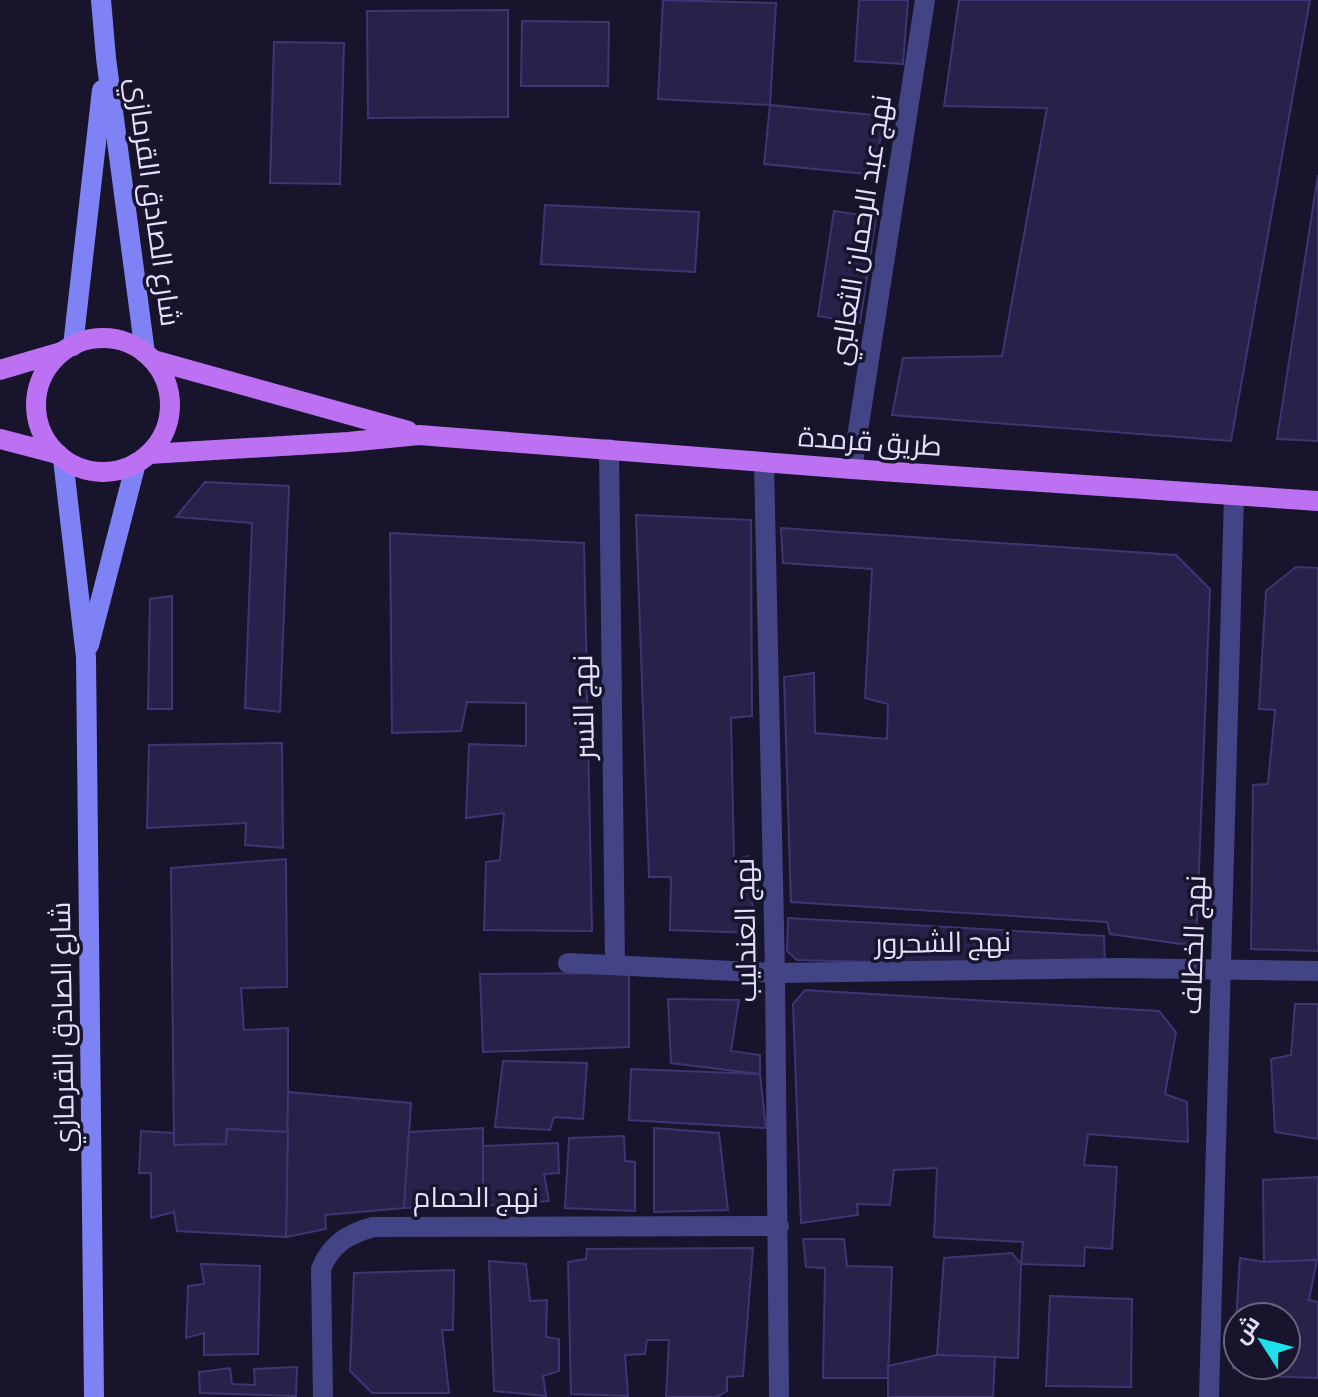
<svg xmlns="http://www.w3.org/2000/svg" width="1318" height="1397" font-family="'Source Sans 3',Cairo,sans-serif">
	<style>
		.building { fill: #28214a; stroke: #3f3574; stroke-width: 2; fill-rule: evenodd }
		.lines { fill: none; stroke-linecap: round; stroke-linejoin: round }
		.minor { stroke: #434486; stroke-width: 20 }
		.secondary { stroke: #7f82f4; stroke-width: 20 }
		.primary { stroke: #bc71f3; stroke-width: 20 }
		.labels { text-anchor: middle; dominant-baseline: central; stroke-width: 7; stroke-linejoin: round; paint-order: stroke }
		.street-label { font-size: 28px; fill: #e2e0fc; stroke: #17142b }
	</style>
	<rect width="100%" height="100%" fill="#17142b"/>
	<g class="building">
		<polygon points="663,0 776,3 770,105 658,99"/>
		<polygon points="859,0 908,0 903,64 855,61"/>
		<polygon points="959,0 1310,0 1231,441 892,415 903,358 1002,356 1047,108 944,106"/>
		<polygon points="508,10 508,117 368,118 367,11"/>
		<polygon points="522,21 609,22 608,86 521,86"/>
		<polygon points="274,42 344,43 340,184 270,183"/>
		<polygon points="770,105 883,116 876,175 764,164"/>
		<polygon points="1318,175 1318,441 1277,439"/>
		<polygon points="545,205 699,212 695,272 541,264"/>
		<polygon points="834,211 876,217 860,323 818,316"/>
		<polygon points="205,482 289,486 280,712 245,708 252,523 176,517"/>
		<polygon points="636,515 751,520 752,716 731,718 734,860 748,856 755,933 670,930 671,877 649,877"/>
		<polygon points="781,528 1176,555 1210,589 1196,946 1110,934 1107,922 791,902 784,677 814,673 815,733 887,739 888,704 865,698 872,569 783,563"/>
		<polygon points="390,533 584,543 592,931 484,930 486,862 500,860 504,813 466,818 469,744 526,746 526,703 467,702 461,731 392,733"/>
		<polygon points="1296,567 1318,568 1318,951 1251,949 1253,785 1268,784 1275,710 1259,709 1266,591"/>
		<polygon points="172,596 172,709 148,709 150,599"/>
		<polygon points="282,743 283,848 245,845 246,823 147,828 149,745"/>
		<polygon points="286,859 287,987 241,988 244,1030 288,1028 288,1132 227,1129 226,1144 174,1145 171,868"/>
		<polygon points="788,918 1104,936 1105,968 797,960 787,951"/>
		<polygon points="629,973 629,1047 483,1052 480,974"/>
		<polygon points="805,990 1159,1011 1176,1032 1165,1094 1187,1102 1188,1142 1088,1134 1084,1165 1117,1167 1112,1249 1085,1247 1084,1266 1021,1264 1023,1242 934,1237 937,1168 894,1170 890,1205 857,1204 858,1215 801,1223 793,1004"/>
		<polygon points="668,999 739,1000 731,1051 760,1055 760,1074 671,1063"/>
		<polygon points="1295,1004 1318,1004 1318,1139 1275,1132 1271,1059 1291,1055"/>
		<polygon points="503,1061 587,1063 583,1119 554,1117 550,1130 495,1127"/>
		<polygon points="631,1069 760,1074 766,1128 629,1120"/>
		<polygon points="288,1092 411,1103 404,1208 325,1215 326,1229 286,1237"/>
		<polygon points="483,1128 483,1206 404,1208 409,1132"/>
		<polygon points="654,1128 719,1133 728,1210 654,1212"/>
		<polygon points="227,1129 288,1132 286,1237 177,1231 174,1212 151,1218 151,1173 139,1173 141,1131 174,1133 174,1145 226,1144"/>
		<polygon points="624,1136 625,1161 635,1162 635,1211 565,1208 569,1138"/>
		<polygon points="558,1143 559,1173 544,1174 549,1201 483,1206 483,1146"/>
		<polygon points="1318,1177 1318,1260 1264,1262 1263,1180"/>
		<polygon points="803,1239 844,1239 847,1266 892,1267 888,1378 823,1378 825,1268 806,1267"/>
		<polygon points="753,1248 743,1376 727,1377 727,1391 717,1397 666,1397 669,1340 647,1340 645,1354 625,1355 628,1396 571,1394 568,1262 586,1259 587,1249"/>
		<polygon points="1012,1253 1021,1264 1018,1358 937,1355 944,1258"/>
		<path d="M1240,1258L1264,1262L1317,1260L1309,1300L1318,1302V1378L1261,1376L1233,1368ZM1238,1317H1286V1365H1238Z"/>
		<polygon points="489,1261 526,1264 530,1301 547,1300 546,1337 559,1339 559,1371 543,1376 546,1396 494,1391"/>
		<polygon points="201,1264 260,1266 258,1354 204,1355 204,1333 186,1338 188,1286 204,1284"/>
		<polygon points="454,1270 453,1330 442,1330 449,1393 372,1393 350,1371 354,1273"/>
		<polygon points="1050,1296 1132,1299 1131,1387 1046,1386"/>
		<polygon points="937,1355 995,1357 993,1397 888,1397 888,1366"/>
		<polygon points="297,1367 296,1396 200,1393 199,1372 230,1368 232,1384 255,1385 254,1369"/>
	</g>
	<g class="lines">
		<g class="minor">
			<polyline points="609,449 615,964"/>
			<polyline points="764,462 775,973 779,1397"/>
			<polyline points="852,469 925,0"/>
			<polyline points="568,963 775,973 1119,968 1318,971"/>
			<path d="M323,1397L321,1269C331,1244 348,1234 373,1227L779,1226"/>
			<polyline points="1209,1397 1234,495"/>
		</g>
		<g class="secondary">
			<polyline points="101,0 106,58 145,353"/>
			<polyline points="73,346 102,90"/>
			<polyline points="63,459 86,657 94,1397"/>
			<polyline points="89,645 136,463"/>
		</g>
		<g class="primary">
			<circle cx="103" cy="405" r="67"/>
			<polyline points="153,360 408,431"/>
			<polyline points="0,370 61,352"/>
			<polyline points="0,439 58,454"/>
			<polyline points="149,454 348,442 419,435 852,469 1318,501"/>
		</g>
	</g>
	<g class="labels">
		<g class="street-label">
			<text transform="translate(153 202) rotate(82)">شارع الصادق القرمازي</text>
			<text transform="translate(861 230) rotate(-81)">نهج عبد الرحمان الثعالبي</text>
			<text transform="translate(870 442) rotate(4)">طريق قرمدة</text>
			<text transform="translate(584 707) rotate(-91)">نهج النسر</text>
			<text transform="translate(746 930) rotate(-91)">نهج العندليب</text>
			<text transform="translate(943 943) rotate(-1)">نهج الشحرور</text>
			<text transform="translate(1194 945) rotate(-88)">نهج الخطاف</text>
			<text transform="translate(63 1027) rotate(-91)">شارع الصادق القرمازي</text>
			<text x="476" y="1198">نهج الحمام</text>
		</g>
	</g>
	<g transform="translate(1262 1341) rotate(306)"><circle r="38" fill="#17142b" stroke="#68667f" stroke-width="2"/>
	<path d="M0-6L14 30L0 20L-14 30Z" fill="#1de2ec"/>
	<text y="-12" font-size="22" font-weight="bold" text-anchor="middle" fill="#e2e0fc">ش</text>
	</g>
</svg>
